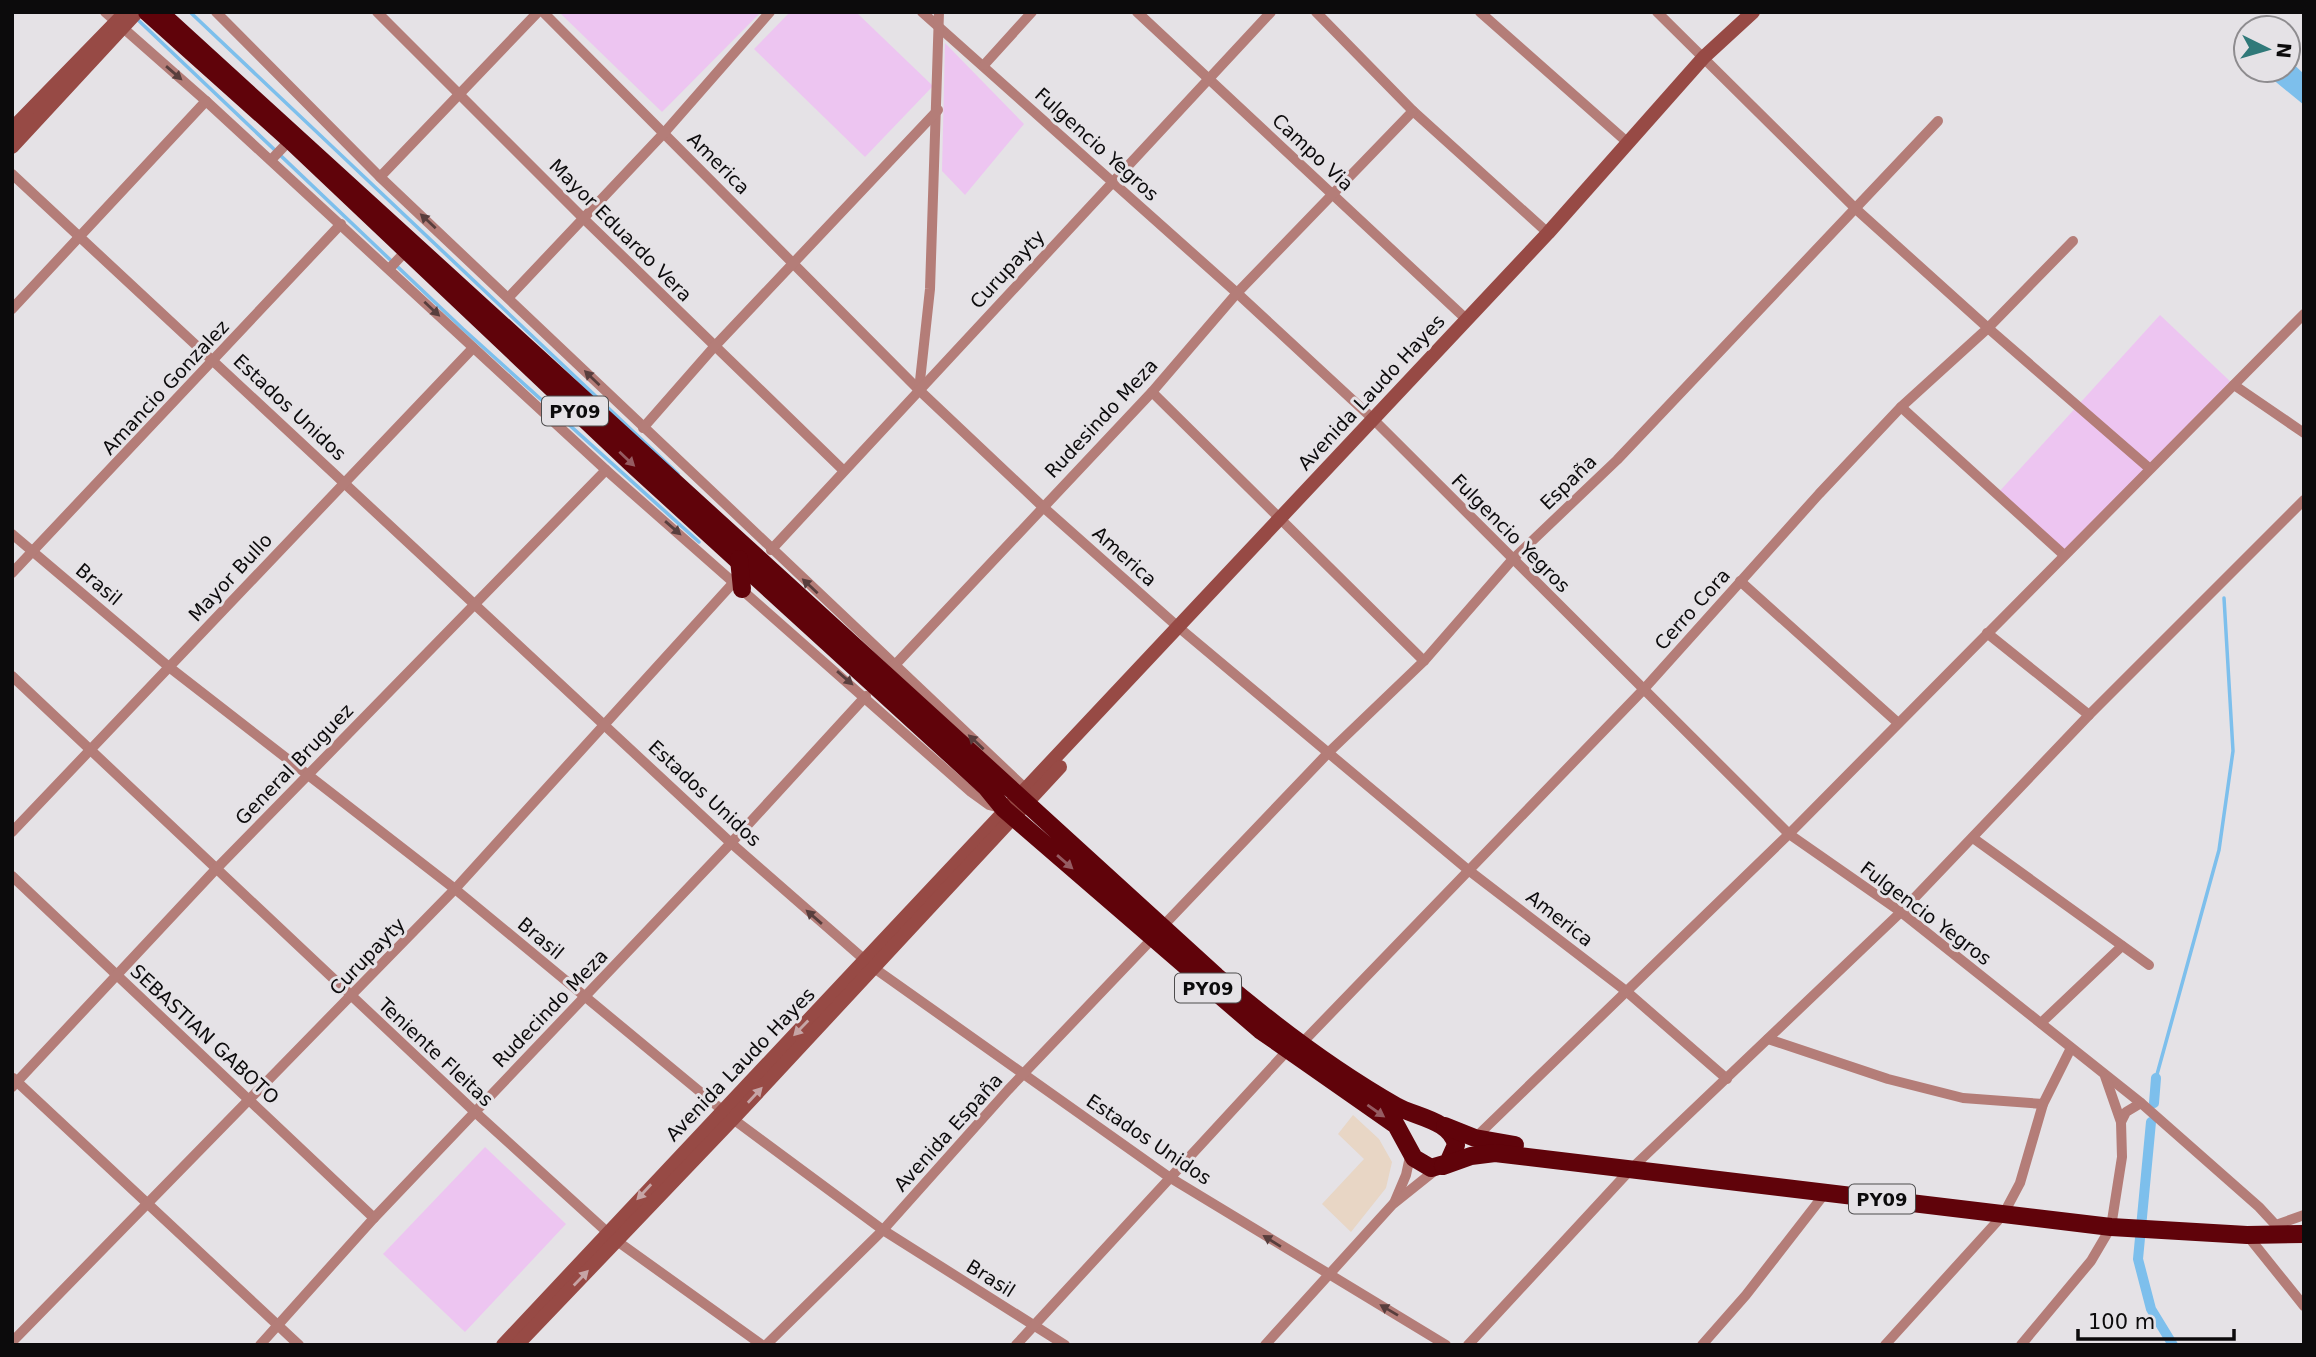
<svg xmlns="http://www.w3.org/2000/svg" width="2316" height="1357" font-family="'DejaVu Sans',sans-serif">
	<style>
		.commercial { fill: #e8d6c5 }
		.green { fill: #edc5f1 }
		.water { fill: #7dbfec }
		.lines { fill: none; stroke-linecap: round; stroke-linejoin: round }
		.stream { stroke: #7dbfec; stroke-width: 3.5 }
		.canal { stroke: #7dbfec; stroke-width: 10 }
		.street { stroke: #b47d78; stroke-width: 10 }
		.secondary { stroke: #974a45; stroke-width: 14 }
		.highway { stroke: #60030a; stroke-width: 18 }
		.oneway { fill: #583e3d }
		.oneway2 { fill: #955c62 }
		.oneway3 { fill: #c6a5a6 }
		.labels { text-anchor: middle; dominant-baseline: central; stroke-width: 6; stroke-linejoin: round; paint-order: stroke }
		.shield { fill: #e5e2e6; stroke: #4d4c4d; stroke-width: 2 }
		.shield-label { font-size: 18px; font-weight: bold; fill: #0c0b0c }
		.street-label { font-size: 19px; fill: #0c0b0c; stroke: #e5e2e6 }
	</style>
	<rect width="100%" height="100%" fill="#e5e2e6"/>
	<polygon class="commercial" points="1353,1115 1379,1139 1392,1162 1386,1188 1351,1232 1322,1204 1364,1159 1338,1134"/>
	<g class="green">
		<polygon points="559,12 761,12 662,112"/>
		<polygon points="790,12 856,12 933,86 865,157 754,49"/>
		<polygon points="945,43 1024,124 965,195 942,171"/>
		<polygon points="2160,315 2234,385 2064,555 1998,493"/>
		<polygon points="485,1147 566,1224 465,1332 383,1254"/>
	</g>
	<polygon class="water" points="2288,59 2304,74 2304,105 2271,78 2278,70 2288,70"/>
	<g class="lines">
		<g class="stream">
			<polyline points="190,12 678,474"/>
			<polyline points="137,19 463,329 699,542"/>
			<polyline points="2156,1078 2219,850 2233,751 2224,598"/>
		</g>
		<g class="canal">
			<polyline points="2154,1103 2156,1078"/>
			<polyline points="2151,1122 2138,1259 2151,1309 2173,1345"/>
		</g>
		<g class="street">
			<polyline points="105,12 206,101 606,470 971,792 989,805 1000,808"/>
			<polyline points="216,12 380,177 1026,789"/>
			<polyline points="377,12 584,219 843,470"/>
			<polyline points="543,12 919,390 1042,506 1177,626 1467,869 1626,991 1727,1079"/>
			<polyline points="922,12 1237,293 1372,418 1789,834 1901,912 2141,1103 2259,1207 2285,1235"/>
			<polyline points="1137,12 1465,318"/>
			<polyline points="1316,12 1413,111 1548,233"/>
			<polyline points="1480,12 1627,142"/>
			<polyline points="984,65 1032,12"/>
			<polyline points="271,160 290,140"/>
			<polyline points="12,174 731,843 874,968 1169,1177 1446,1345"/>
			<polyline points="380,177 538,12"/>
			<polyline points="2073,241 1988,328 2149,468"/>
			<polyline points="389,269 405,252"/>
			<polyline points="509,297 664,133 770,12"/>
			<polyline points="12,309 206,101"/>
			<polyline points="2234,385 2304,433"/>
			<polyline points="919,390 930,289 939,12"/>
			<polyline points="1152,392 1424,661"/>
			<polyline points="1901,407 2064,555"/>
			<polyline points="643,428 714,347 938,110"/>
			<polyline points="12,534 169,667 455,889 733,1119 883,1230 1065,1345"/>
			<polyline points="771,550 1271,12"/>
			<polyline points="12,573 341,224"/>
			<polyline points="1740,581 1897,722"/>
			<polyline points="1987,633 2089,715"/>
			<polyline points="894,666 1152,392 1237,293 1413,111"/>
			<polyline points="12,676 475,1112 617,1241 762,1345"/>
			<polyline points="12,832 473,348"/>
			<polyline points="1973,838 2149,965"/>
			<polyline points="12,876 374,1218"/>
			<polyline points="1162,927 1329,752 1424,661 1512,560 1617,460 1938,121"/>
			<polyline points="2041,1023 2122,946"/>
			<polyline points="1768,1039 1888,1079 1963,1098 2043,1104"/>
			<polyline points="1301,1044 1644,689 1819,494 1901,407 1988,328 1857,210 1657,12"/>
			<polyline points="2105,1076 2121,1122"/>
			<polyline points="13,1078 299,1345"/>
			<polyline points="12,1087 216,869 606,470"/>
			<polyline points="1475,1138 1789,834 2304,314"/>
			<polyline points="1395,1201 1406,1175 1411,1152"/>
			<polyline points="2276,1225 2304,1215"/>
			<polyline points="2247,1235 2304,1306"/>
			<polyline points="12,1342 455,889 734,582"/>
			<polyline points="260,1345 374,1218 731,843 866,696"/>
			<polyline points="766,1345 883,1230 1008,1090 1152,939"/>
			<polyline points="1016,1345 1287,1051"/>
			<polyline points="1265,1345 1393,1204 1438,1168"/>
			<polyline points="1468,1345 1632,1168 1901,912 2089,715 2304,500"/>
			<polyline points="1702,1345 1746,1295 1826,1192"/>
			<polyline points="1885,1345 2003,1215 2020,1183 2043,1104 2071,1048"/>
			<polyline points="2021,1345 2091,1261 2111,1227 2122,1157 2121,1122 2126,1112 2141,1103"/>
		</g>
		<g class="secondary">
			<polyline points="12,129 122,16"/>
			<polyline points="12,147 137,12"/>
			<polyline points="503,1345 1548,233 1704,57 1753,12"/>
			<polyline points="517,1345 733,1119 1060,767"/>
		</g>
		<g class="highway">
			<path d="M147,12L290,140L631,463L986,787L1004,809L1260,1030L1396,1125L1414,1158L1431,1168L1448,1163L1456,1145C1451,1120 1415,1117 1396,1106C1331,1069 1272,1024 1216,976L159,12"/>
			<polyline points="739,559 742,589"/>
			<polyline points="1445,1126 1475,1138 1515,1145"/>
			<polyline points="1443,1166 1471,1156 1495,1153 2111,1227 2247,1235 2304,1234"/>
		</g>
	</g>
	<defs><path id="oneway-solid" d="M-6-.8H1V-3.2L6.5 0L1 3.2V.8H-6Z" transform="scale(1.75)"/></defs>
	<g class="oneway">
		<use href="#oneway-solid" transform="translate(174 73) rotate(41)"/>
		<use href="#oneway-solid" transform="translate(428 221) rotate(-137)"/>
		<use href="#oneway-solid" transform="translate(432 309) rotate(43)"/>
		<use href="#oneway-solid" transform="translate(592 378) rotate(-136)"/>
		<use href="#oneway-solid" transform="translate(673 528) rotate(41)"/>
		<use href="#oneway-solid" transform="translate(810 586) rotate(-137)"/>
		<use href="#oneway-solid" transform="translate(845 678) rotate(41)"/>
		<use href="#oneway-solid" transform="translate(976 742) rotate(-137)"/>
		<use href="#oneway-solid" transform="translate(814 917) rotate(-139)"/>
		<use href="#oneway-solid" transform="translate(1272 1241) rotate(-148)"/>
		<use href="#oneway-solid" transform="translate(1389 1310) rotate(-149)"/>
	</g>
	<g class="oneway2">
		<use href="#oneway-solid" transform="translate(627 459) rotate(43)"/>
		<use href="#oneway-solid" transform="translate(1065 862) rotate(41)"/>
		<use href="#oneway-solid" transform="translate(1376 1111) rotate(35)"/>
	</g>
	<g class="oneway3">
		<use href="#oneway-solid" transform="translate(801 1028) rotate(134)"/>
		<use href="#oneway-solid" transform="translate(755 1095) rotate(-47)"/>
		<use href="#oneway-solid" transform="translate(644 1192) rotate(133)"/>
		<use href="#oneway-solid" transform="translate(581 1278) rotate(-46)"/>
	</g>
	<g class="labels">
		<g class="shield">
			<rect x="542" y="396.5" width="66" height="29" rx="5"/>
			<rect x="1175" y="973.5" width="66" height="29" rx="5"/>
			<rect x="1849" y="1184.5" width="66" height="29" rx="5"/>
		</g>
		<g class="shield-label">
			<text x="575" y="411">PY09</text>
			<text x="1208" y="988">PY09</text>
			<text x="1882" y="1199">PY09</text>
		</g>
		<g class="street-label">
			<text transform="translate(1097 144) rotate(42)">Fulgencio Yegros</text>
			<text transform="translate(1313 152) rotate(43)">Campo Via</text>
			<text transform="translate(719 163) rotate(45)">America</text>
			<text transform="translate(621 230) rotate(45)">Mayor Eduardo Vera</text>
			<text transform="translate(1007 269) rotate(-47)">Curupayty</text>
			<text transform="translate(165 387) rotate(-47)">Amancio Gonzalez</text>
			<text transform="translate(1371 392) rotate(-47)">Avenida Laudo Hayes</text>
			<text transform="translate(290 407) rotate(43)">Estados Unidos</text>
			<text transform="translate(1101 418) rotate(-47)">Rudesindo Meza</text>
			<text transform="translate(1568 482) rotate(-44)">España</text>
			<text transform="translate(1511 533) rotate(45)">Fulgencio Yegros</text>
			<text transform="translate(1125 556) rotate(42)">America</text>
			<text transform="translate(230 577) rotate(-47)">Mayor Bullo</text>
			<text transform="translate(99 584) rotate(40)">Brasil</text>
			<text transform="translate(1692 609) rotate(-48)">Cerro Cora</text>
			<text transform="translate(294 764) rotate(-46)">General Bruguez</text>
			<text transform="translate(705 793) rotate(43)">Estados Unidos</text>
			<text transform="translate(1926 913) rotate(37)">Fulgencio Yegros</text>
			<text transform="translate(1560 918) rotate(38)">America</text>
			<text transform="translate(541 938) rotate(40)">Brasil</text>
			<text transform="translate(367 956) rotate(-46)">Curupayty</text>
			<text transform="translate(550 1008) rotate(-46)">Rudecindo Meza</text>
			<text transform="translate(205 1034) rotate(43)">SEBASTIAN GABOTO</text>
			<text transform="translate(436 1052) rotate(43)">Teniente Fleitas</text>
			<text transform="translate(740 1064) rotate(-46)">Avenida Laudo Hayes</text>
			<text transform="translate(948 1132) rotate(-48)">Avenida España</text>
			<text transform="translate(1149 1139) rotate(34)">Estados Unidos</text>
			<text transform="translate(991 1278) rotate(32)">Brasil</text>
		</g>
	</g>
	<rect width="2316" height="1357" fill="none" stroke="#0c0b0c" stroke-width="28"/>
	<g transform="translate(2267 49) rotate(95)"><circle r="33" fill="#e5e2e6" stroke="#8e8c8f" stroke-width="2"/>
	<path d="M0-5L12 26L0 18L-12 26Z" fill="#307979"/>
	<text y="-10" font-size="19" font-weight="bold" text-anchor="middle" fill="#0c0b0c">N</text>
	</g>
	<path d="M2078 1329v10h156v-10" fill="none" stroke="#0c0b0c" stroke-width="3.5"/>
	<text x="2088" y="1329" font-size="21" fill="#0c0b0c" stroke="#e5e2e6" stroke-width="5" paint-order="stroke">100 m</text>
</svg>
